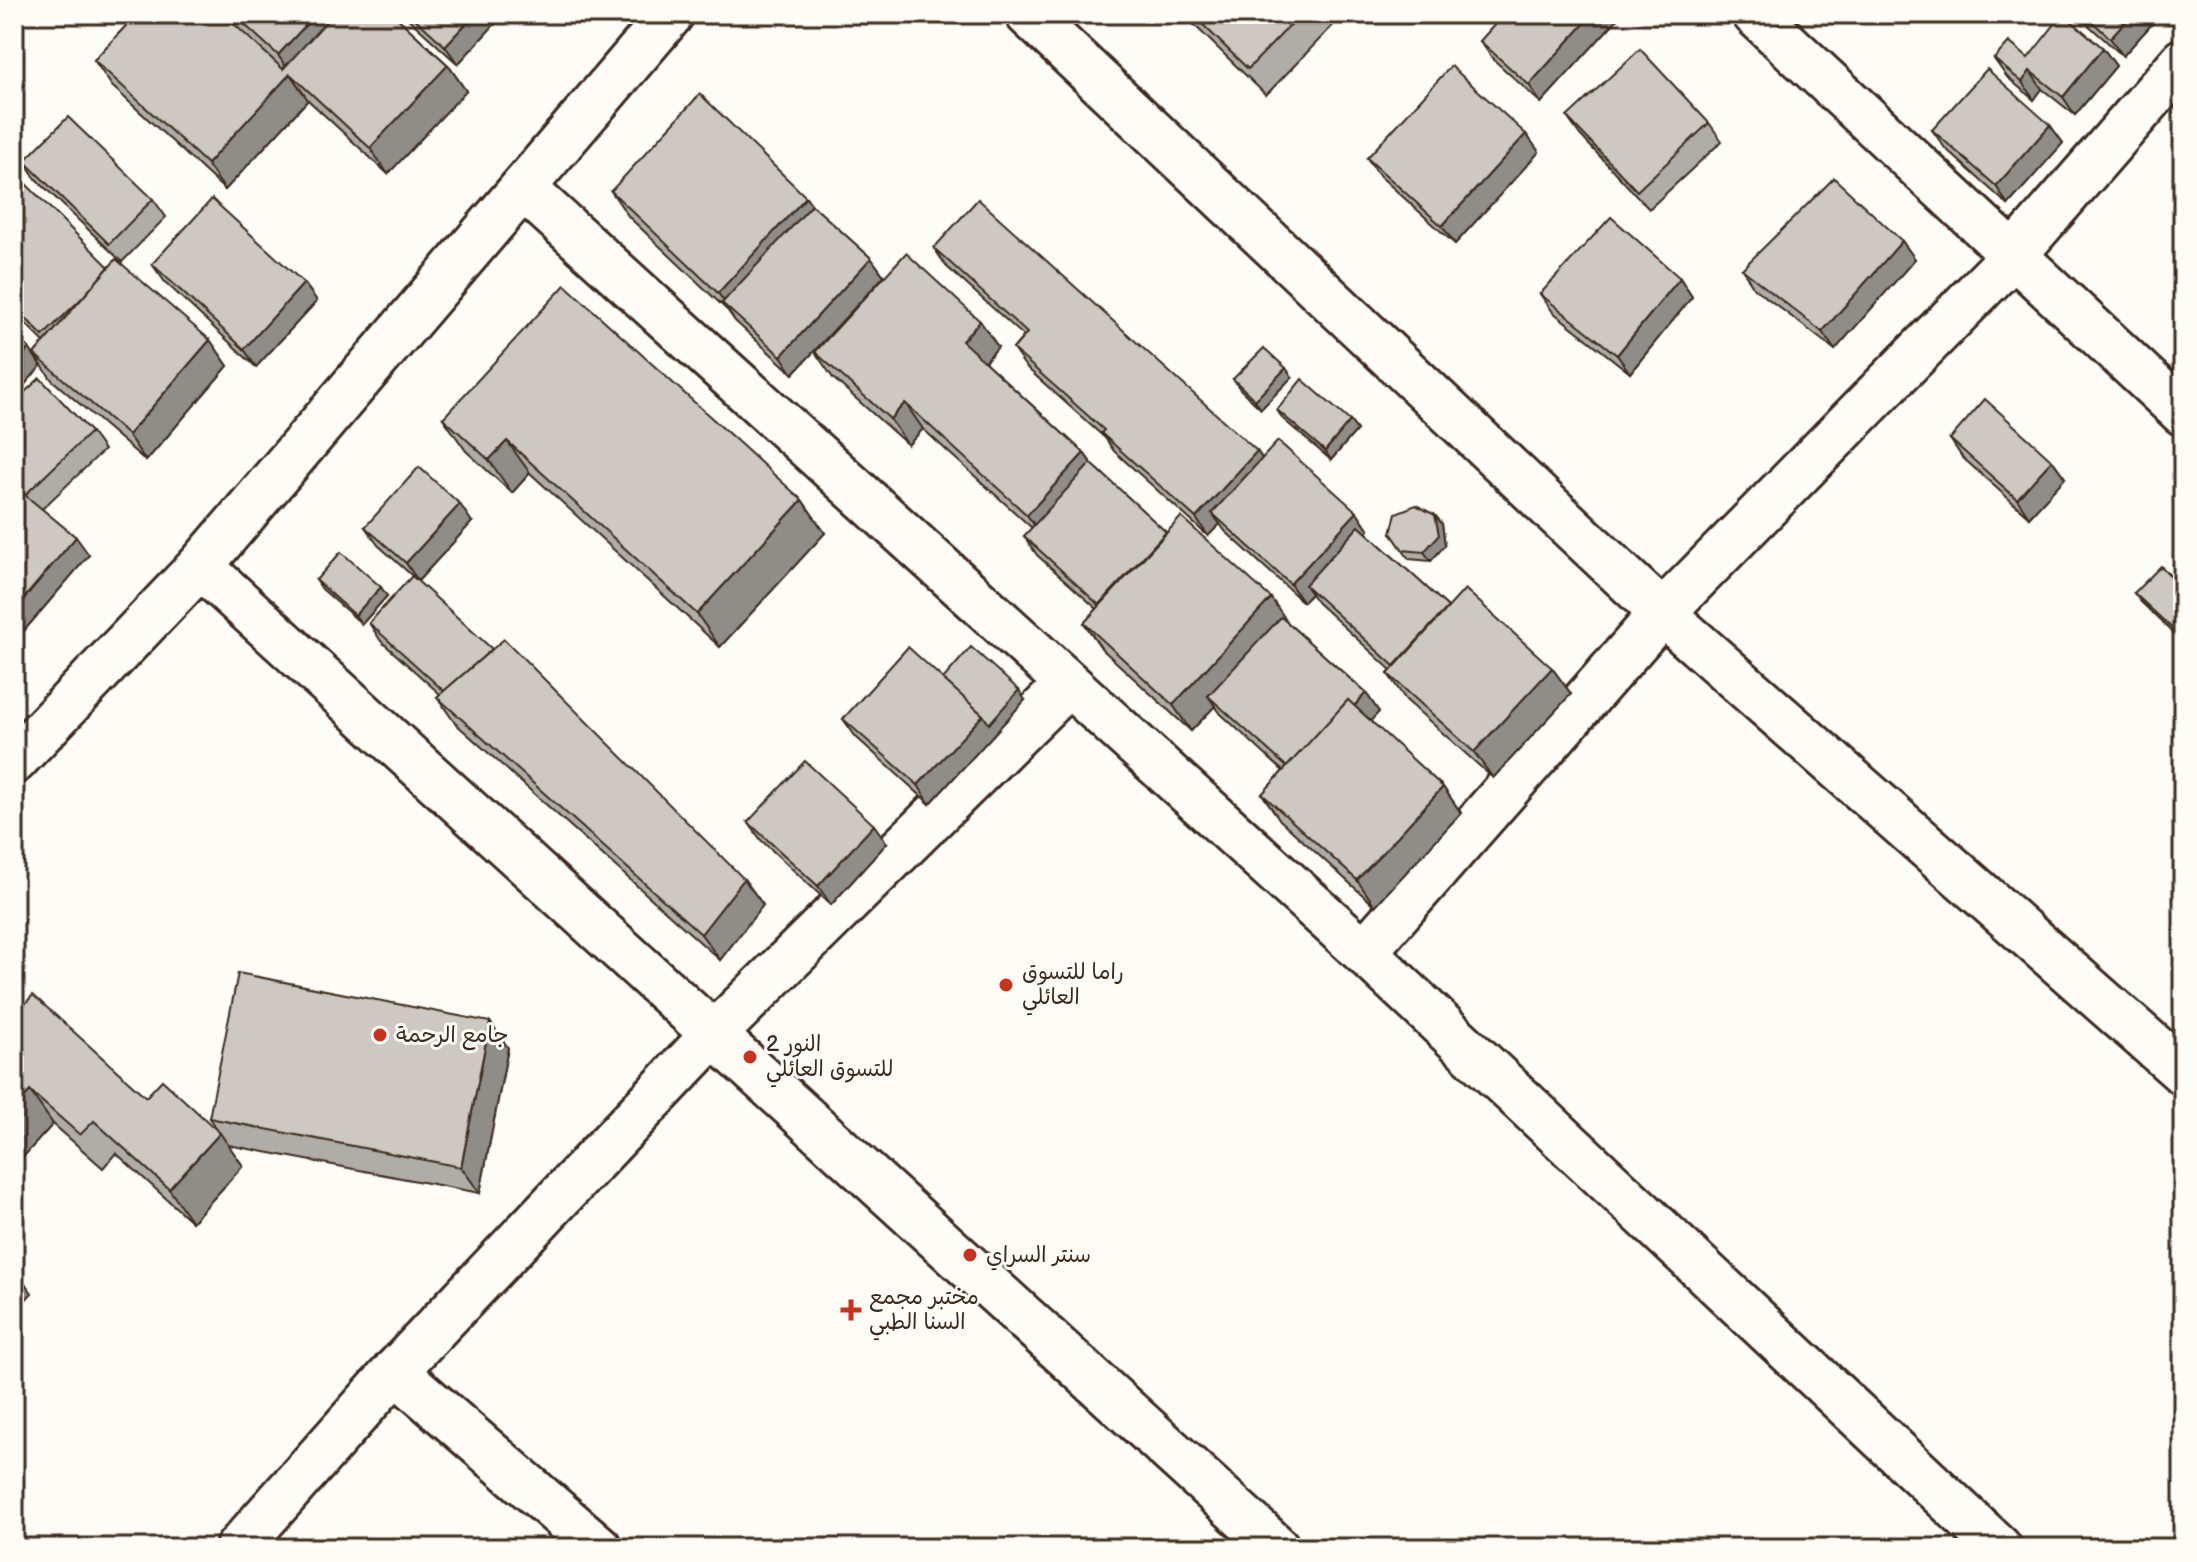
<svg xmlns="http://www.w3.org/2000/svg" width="2197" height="1562" font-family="'Balsamiq Sans','Playpen Sans Arabic',sans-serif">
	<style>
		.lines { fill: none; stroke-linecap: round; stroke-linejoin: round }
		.minor-casing { stroke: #3b2a1e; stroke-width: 50 }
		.tertiary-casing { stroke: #3b2a1e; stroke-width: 50 }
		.minor { stroke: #fdfcf7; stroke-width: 44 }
		.tertiary { stroke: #fdfcf7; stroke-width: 44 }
		.wall { fill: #b0aca7; stroke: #3b2a1e; stroke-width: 2 }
		.shaded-wall { fill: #908c88; stroke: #3b2a1e; stroke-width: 2 }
		.building { fill: #cdc8c2; stroke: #3b2a1e; stroke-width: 2 }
		.poi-dot { fill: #c8321e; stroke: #fdfcf7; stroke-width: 3 }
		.labels { text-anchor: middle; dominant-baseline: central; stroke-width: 6; stroke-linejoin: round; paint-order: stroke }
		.poi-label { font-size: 22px; fill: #3b2a1e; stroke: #fdfcf7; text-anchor: start }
	</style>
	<rect width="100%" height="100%" fill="#fdfcf7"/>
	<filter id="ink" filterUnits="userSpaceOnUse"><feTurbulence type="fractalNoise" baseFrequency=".0125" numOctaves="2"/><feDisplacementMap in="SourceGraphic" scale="16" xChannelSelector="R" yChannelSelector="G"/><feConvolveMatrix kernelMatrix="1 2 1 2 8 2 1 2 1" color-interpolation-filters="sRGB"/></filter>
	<g filter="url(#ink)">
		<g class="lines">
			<g class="minor-casing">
				<g id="minor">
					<polyline points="1028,14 1662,613 2183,1072"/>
					<polyline points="1755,14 2183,413"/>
					<polyline points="523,188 1364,952 1999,1548"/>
					<polyline points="200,566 1277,1548"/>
					<polyline points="1364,952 1662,613 2014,255 2183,61"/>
					<polyline points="395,1371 599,1548"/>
					<polyline points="238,1548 395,1371 714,1034 1067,685"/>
				</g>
			</g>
			<g class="tertiary-casing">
				<polyline id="tertiary" points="14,761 200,566 671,14"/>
			</g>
			<use href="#minor" class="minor"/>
			<use href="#tertiary" class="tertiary"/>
		</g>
		<g class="wall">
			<polygon points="137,14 393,14 448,65 466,91 388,174 308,100 225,190 112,86 94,60"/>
			<polygon points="403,14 504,14 458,64"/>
			<polygon points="1183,14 1344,14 1266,95"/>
			<polygon points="2076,14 2161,14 2123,56"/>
			<polygon points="1621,15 1541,103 1493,59 1480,41"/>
			<polygon points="2103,48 2116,66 2075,115 2042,89 2034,100 2007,77 1994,59 2028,58"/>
			<polygon points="1567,117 1709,123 1722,141 1649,209 1580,135"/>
			<polygon points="2050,125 2063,143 2008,205 1945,148 1932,130"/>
			<polygon points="1526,134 1539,152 1455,244 1380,176 1367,158"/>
			<polygon points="24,161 153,199 166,217 122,262 36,179"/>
			<polygon points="14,186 109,267 210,340 228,366 146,461 52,380 34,354 44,342 14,312"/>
			<polygon points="611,191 806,197 812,205 871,258 884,276 793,374 735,321 728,311 629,217"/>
			<polygon points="1902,241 1915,259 1835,350 1754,288 1742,269"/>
			<polygon points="934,248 1257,451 1262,458 1357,512 1369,530 1367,533 1448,607 1552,668 1571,694 1493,778 1406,700 1388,674 1391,670 1318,603 1311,594 1303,602 1225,531 1220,524 1208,536 1114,451 1105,438 1026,367 1013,349 1024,336 946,266"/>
			<polygon points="152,264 304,283 317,301 256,367 165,282"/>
			<polygon points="1680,278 1692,297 1630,373 1553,312 1540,294"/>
			<polygon points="980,321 998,347 985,362 1084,453 1092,464 1167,533 1289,624 1366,693 1379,712 1370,721 1443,787 1461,813 1375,906 1280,820 1262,794 1283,771 1221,714 1215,706 1191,731 1102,649 1084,623 1097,609 1037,555 1024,536 1032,528 923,429 908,445 833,378 815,352"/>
			<polygon points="1292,377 1261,409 1240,389 1233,379"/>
			<polygon points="14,402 91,432 104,450 42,509 89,555 17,639 14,637 14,508 16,506 14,504"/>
			<polygon points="1277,410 1350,421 1357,430 1331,460 1283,419"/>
			<polygon points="443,418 802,500 825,533 720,647 530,473 512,493 466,451"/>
			<polygon points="1950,439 2052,460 2065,478 2029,517 1962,457"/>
			<polygon points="1435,515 1442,524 1445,545 1431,561 1409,559 1391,533"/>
			<polygon points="472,522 418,581 378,545 365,527"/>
			<polygon points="316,580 387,596 362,624 322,589"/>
			<polygon points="2183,589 2183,642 2141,602 2134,593"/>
			<polygon points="369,623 744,879 763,905 720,960 455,723 437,697 440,694 381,641"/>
			<polygon points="943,679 1025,700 930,804 856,737 843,719"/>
			<polygon points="748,822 887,843 831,905 761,840"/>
			<polygon points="14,1016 146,1097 218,1131 209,1118 490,1022 508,1048 480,1193 228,1145 243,1166 192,1222 116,1153 103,1168 53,1124 14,1167"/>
		</g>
		<g class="shaded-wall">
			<polygon points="316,14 358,14 292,76 278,55"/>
			<polygon points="475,14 504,14 458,64 445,46"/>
			<polygon points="1593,14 1620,14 1621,15 1541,103 1529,85"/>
			<polygon points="2132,14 2161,14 2123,56 2110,38"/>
			<polygon points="2103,48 2116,66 2075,115 2063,97"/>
			<polygon points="448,65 466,91 388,174 370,148"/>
			<polygon points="2030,71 2042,89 2034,100 2022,82"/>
			<polygon points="290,74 308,100 225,190 207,164"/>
			<polygon points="2050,125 2063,143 2008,205 1996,186"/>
			<polygon points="1526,134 1539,152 1455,244 1442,226"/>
			<polygon points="806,197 825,223 730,310 718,293"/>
			<polygon points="1902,241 1915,259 1835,350 1822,332"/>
			<polygon points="871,258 884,276 793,374 781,356"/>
			<polygon points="1680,278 1692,297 1630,373 1617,355"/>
			<polygon points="304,283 317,301 256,367 244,349"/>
			<polygon points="980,321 998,347 980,367 962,341"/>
			<polygon points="210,340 228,366 146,461 128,435"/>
			<polygon points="29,348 41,366 14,397 14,365"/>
			<polygon points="1286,368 1292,377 1261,409 1255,400"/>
			<polygon points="905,403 923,429 908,445 890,419"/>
			<polygon points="1350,421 1357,430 1331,460 1325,451"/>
			<polygon points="507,441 530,473 512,493 489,460"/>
			<polygon points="1257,451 1269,469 1212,513 1220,524 1208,536 1196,518"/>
			<polygon points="1084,453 1102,479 1046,541 1027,515"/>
			<polygon points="2052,460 2065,478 2029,517 2017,499"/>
			<polygon points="802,500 825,533 720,647 697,614"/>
			<polygon points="460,504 472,522 418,581 406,563"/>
			<polygon points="1357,512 1369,530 1312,592 1305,585 1311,594 1303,602 1290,584"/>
			<polygon points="1435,515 1442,524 1445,545 1431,561 1424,552"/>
			<polygon points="76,537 89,555 17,639 14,636 14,610"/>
			<polygon points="381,587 387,596 362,624 355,615"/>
			<polygon points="1271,598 1289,624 1208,696 1215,706 1191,731 1173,705"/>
			<polygon points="1552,668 1571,694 1493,778 1474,752"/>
			<polygon points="1019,690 1025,700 930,804 918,785 983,715"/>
			<polygon points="1366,693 1379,712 1306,791 1293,773"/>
			<polygon points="1443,787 1461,813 1375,906 1357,880"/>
			<polygon points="874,825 887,843 831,905 818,886"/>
			<polygon points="744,879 763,905 720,960 701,934"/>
			<polygon points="490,1022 508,1048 480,1193 461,1167"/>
			<polygon points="30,1091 53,1124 14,1167 14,1109"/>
			<polygon points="220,1133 243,1166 192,1222 169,1189"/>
			<polygon points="14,1268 32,1293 14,1313"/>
		</g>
		<g class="building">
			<polygon points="137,14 223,14 283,69 333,14 393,14 448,65 370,148 290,74 207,164 94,60"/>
			<polygon points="233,14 316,14 278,55"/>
			<polygon points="410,14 475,14 445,46"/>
			<polygon points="1192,14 1301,14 1248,69"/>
			<polygon points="1504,14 1593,14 1529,85 1480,41"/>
			<polygon points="2063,14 2103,48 2063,97 2030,71 2022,82 1994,59 2009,42 2028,58"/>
			<polygon points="2084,14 2132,14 2110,38"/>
			<polygon points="1640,49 1709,123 1637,191 1567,117"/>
			<polygon points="1451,66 1526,134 1442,226 1367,158"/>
			<polygon points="1987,69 2050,125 1996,186 1932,130"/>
			<polygon points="700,94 806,197 718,293 611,191"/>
			<polygon points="68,117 153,199 109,244 24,161"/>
			<polygon points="1834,178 1902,241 1822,332 1742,269"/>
			<polygon points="21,179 109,267 84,296 43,336 14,306 14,186"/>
			<polygon points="212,199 304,283 244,349 152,264"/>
			<polygon points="978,199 1257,451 1196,518 1101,433 1104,430 1013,349 1027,333 934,248"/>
			<polygon points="812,205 871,258 781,356 722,303"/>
			<polygon points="1611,217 1680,278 1617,355 1540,294"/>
			<polygon points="906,253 980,321 962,341 1084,453 1027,515 905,403 890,419 815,352"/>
			<polygon points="116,259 210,340 128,435 34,354"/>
			<polygon points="565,285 802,500 697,614 507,441 489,460 443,418"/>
			<polygon points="14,335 29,348 14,365"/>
			<polygon points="1264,348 1286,368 1255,400 1233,379"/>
			<polygon points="40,378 91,432 25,495 76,537 14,610 14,508 18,503 14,499 14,402"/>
			<polygon points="1302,379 1350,421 1325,451 1277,410"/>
			<polygon points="1985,399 2052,460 2017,499 1950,439"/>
			<polygon points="1278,441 1357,512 1290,584 1212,513"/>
			<polygon points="1091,463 1166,532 1099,605 1024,536"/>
			<polygon points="419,467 460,504 406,563 365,527"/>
			<polygon points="1416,505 1435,515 1439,535 1424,552 1403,550 1391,533 1396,513"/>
			<polygon points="1181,517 1271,598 1173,705 1084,623"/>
			<polygon points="1359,526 1448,607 1394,666 1305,585"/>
			<polygon points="341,552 381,587 355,615 316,580"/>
			<polygon points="2161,566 2183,589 2183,630 2181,628 2177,633 2134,593"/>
			<polygon points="412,576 492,649 444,691 369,623"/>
			<polygon points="1465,589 1552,668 1474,752 1388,674"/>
			<polygon points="1281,617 1366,693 1354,706 1348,700 1287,767 1208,696"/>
			<polygon points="504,639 744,879 701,934 437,697"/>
			<polygon points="908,647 983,715 918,785 843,719"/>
			<polygon points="971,647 1019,690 989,724 983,715 943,679"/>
			<polygon points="1348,700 1443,787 1357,880 1262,794"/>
			<polygon points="805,761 874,825 818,886 748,822"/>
			<polygon points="238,973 490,1022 461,1167 209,1118"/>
			<polygon points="33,995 146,1097 162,1080 220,1133 169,1189 94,1121 80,1135 30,1091 14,1109 14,1016"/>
		</g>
	</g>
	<g class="poi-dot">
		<circle cx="1006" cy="985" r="8"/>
		<circle cx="380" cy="1035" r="8"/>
		<circle cx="750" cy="1057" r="8"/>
		<circle cx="970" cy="1255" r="8"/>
		<path d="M847 1298h8v8h8v8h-8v8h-8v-8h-8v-8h8z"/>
	</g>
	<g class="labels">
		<g class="poi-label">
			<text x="1022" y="972">راما للتسوق<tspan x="1022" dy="25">العائلي</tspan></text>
			<text x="396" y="1035">جامع الرحمة</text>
			<text x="766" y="1044">النور 2<tspan x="766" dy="25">للتسوق العائلي</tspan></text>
			<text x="986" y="1255">سنتر السراي</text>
			<text x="869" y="1297">مختبر مجمع<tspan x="869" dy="25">السنا الطبي</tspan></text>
		</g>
	</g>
	<rect width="2197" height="1562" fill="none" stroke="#fdfcf7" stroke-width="48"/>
	<rect x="24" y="24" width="2149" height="1514" fill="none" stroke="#3b2a1e" stroke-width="3" filter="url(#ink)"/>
</svg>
